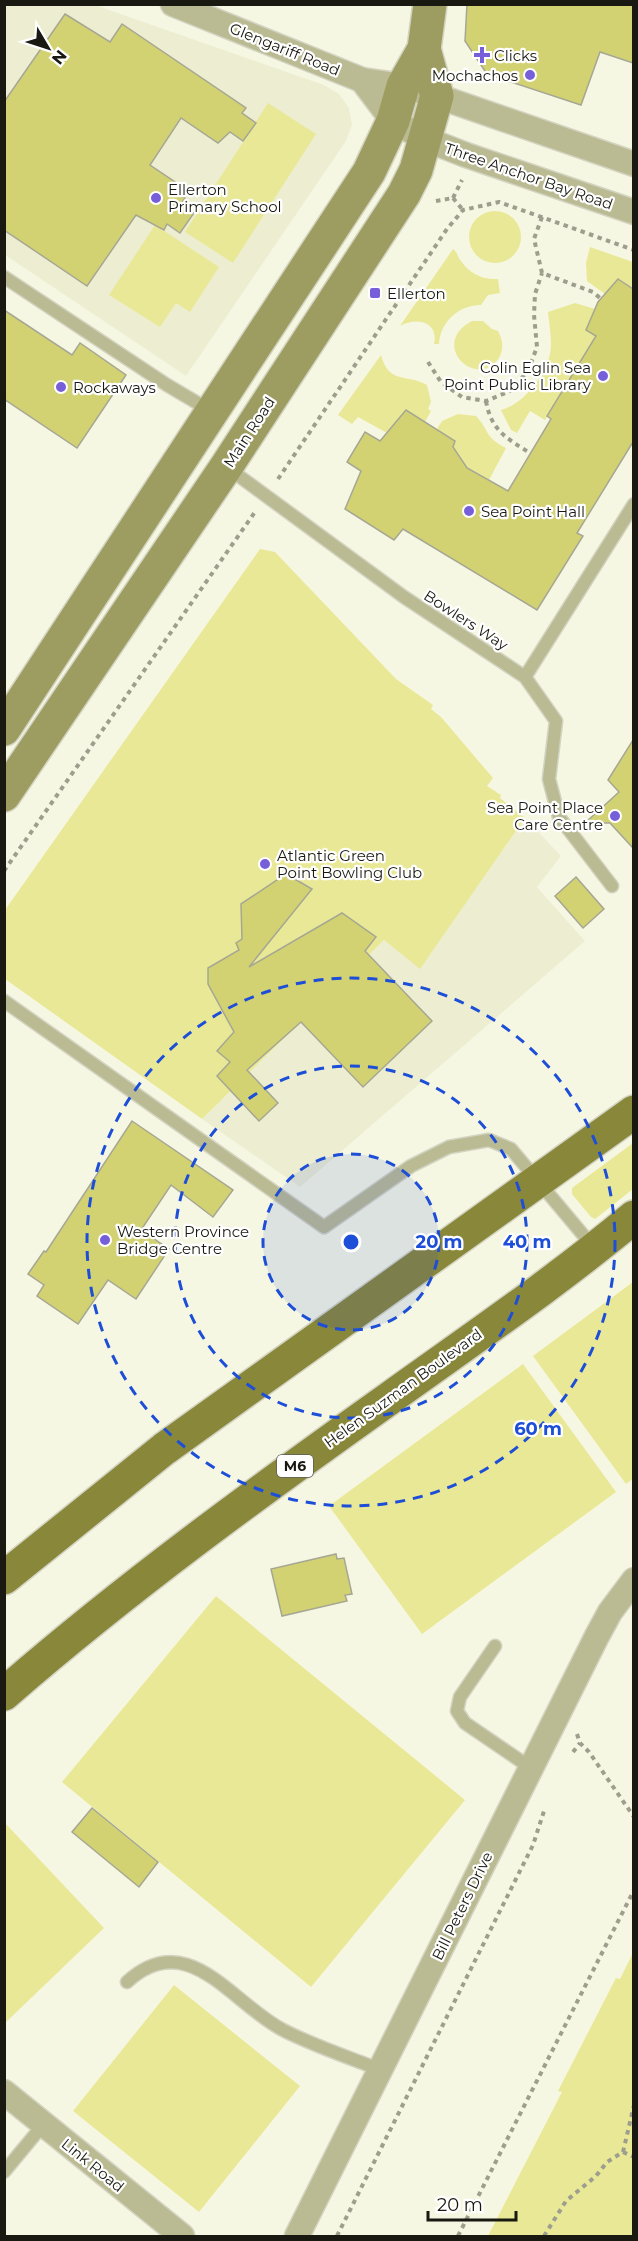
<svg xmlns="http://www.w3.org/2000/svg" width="638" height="2241" font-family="Montserrat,sans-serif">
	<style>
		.built { fill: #edeed1 }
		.green { fill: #e9e897 }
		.building { fill: #d3d273; stroke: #a6a793; stroke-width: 1.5 }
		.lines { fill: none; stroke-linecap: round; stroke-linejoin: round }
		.lane-casing { stroke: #d3d3c1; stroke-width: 15 }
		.street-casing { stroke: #d3d3c1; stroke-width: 27 }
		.secondary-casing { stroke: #d3d3c1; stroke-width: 36 }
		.primary-casing { stroke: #d3d3c1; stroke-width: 36 }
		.path { stroke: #9d9e8e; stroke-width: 4; stroke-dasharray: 4.5 4.5; stroke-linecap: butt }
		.lane { stroke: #baba93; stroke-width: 12 }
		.street { stroke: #baba93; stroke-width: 24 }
		.secondary { stroke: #9d9d61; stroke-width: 33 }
		.primary { stroke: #89873a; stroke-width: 33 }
		.ring { fill: none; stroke: #1d4ed8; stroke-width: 3; stroke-dasharray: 10 8 }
		.poi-dot { fill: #765fd9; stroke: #fff; stroke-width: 2 }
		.labels { text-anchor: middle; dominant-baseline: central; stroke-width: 4.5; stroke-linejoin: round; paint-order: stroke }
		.shield { fill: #fff; stroke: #5e5e58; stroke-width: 1.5 }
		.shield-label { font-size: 14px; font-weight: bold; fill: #191911 }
		.street-label { font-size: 15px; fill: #191911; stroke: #fff }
		.poi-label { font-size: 15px; fill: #191911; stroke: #fff; text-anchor: start }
		.centre { fill: #1d4ed8; stroke: #fff; stroke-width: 3 }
		.ring-label { font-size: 18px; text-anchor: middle; font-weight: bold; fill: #1d4ed8; stroke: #fff; stroke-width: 4.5; stroke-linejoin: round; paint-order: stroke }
	</style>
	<rect width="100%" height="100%" fill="#f6f7e2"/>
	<g class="built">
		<polygon points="4,5 95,5 324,85 339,94 349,108 352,125 346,141 186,376 5,255"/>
		<polygon points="525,818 561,856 537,887 585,941 300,1187 202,1119 384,940 420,968"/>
	</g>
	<g class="green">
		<polygon points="268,103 316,134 233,263 185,232"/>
		<circle cx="495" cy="237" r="26"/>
		<polygon points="155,225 219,267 190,312 176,303 160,327 109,295"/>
		<polygon points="590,247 633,262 633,286 631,287 618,279 605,294 587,281 586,263"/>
		<path d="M453,249C458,253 457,256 461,261C470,274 483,280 498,279L500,293L488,295L481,305C459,305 440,322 439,344H434C439,321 416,317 400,326Z"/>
		<path d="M575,303L595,309L596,336L545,420L530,411L517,433L511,430L501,410C525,404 551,370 551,345C551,334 549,322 548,312Z"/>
		<path d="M472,321H483L492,329L498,331C503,340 504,349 499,358C477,391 428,344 472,321Z"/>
		<path d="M381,355C389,385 406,373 427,385L431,402L428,409L431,411L425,422L387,433L358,417L352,424L338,415Z"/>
		<path d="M458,414L476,416C490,431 484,437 506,448L489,480L485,482L481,475L473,471L470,472L448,459L455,441L437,429L442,421Z"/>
		<polygon points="260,549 275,552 396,679 433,705 431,709 441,717 493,778 487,786 501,795 500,798 525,818 420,969 384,940 202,1119 5,979 5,910"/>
		<polygon points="633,1143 633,1189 595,1219 591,1217 572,1194 572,1188"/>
		<polygon points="633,1282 634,1478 626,1484 533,1356"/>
		<polygon points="523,1364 616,1492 422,1634 329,1506"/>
		<polygon points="216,1596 465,1800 311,1987 62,1782"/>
		<polygon points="5,1823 104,1928 5,2023"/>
		<polygon points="633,1953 633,2236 488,2236 562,2092 558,2091 616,1978 620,1979"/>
		<polygon points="174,1985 300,2086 199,2212 73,2111"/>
	</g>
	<g class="building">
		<polygon points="467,4 633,4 633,63 600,52 581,105 487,74 465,41"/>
		<polygon points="65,14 110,42 122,24 246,108 242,113 256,123 243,141 230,132 218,143 181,118 150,165 187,190 182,196 185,198 181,204 194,213 180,233 167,224 164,230 136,215 87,286 4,230 4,102"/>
		<polygon points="618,279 633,289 633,442 577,533 583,536 537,610 403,529 394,540 345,509 361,471 347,462 365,432 380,441 406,410 455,441 453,447 467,468 508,491 551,419 547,416 596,336 586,330 598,302"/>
		<polygon points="4,310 72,355 80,343 126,375 77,448 4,399"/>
		<polygon points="633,740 633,848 610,823 585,823 619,792 608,780"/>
		<polygon points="286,874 312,889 249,967 342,913 376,937 365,951 432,1021 363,1087 301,1022 247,1070 278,1103 259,1121 217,1076 230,1062 217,1051 234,1032 208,984 208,968 239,950 236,943 242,939 241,904"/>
		<polygon points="576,877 604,909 583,928 555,896"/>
		<polygon points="132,1121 233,1190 213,1217 171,1185 141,1230 169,1249 136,1299 108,1280 78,1324 37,1296 44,1285 28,1274 44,1251 46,1252"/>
		<polygon points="336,1554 337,1559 344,1558 352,1594 345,1595 347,1601 282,1616 271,1569"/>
		<polygon points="92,1808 158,1862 139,1887 72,1832"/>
	</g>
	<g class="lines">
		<g class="lane-casing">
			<g id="lane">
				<polyline points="4,277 167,385 211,411"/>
				<polyline points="228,468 404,597 525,677 556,721 549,779 559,817 612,886"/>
				<polyline points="525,677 634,504"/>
				<polyline points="4,1001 324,1227 411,1166 449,1147 489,1140 511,1149 595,1249"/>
				<polyline points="495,1646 460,1697 457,1711 465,1723 531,1768"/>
				<path d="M127,1982C188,1926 232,2004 283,2030C314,2046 348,2057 381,2070"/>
				<polyline points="4,2172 43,2125"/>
			</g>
		</g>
		<g class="street-casing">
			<g id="street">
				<polyline points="173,4 362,80 403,86 437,96 634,164"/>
				<polyline points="362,80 393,121 425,139 466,155 634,212"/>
				<polyline points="4,2092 182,2236"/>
				<polyline points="297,2236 597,1636 610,1612 634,1580"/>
			</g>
		</g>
		<g class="secondary-casing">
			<g id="secondary">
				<polyline points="4,729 369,172 393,121 403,86 424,49 430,4"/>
				<polyline points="4,795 226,467 404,194 416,170 437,96 424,49"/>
			</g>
		</g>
		<g class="primary-casing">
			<g id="primary">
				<polyline points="4,1578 164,1449 634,1112"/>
				<path d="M4,1694C127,1587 258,1492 390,1398C472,1339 556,1282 634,1217"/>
			</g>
		</g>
		<g class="path">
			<polyline points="453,198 462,180"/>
			<polyline points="453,198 463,210"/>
			<polyline points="436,201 453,198"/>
			<polyline points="542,217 534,239 542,273 593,292 601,299"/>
			<polyline points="428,362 441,382 462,397 486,401 510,391 528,371 537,347 534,315 535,294 542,273"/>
			<path d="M486,401C491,430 506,438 530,453"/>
			<polyline points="278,479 447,229 463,210 499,202 634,250"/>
			<polyline points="4,871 255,512"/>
			<polyline points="577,1734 580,1743 589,1752 634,1817"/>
			<polyline points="573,1752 580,1743"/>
			<polyline points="623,2152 634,2105"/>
			<polyline points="337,2236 533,1845 545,1808"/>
			<polyline points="458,2236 634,1890"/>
			<polyline points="544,2236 566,2201 596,2176 607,2162 623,2152 634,2157"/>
		</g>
		<use href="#lane" class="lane"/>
		<use href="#street" class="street"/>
		<use href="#secondary" class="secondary"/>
		<use href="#primary" class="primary"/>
	</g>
	<circle cx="351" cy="1242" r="88" fill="#1d4ed8" fill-opacity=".12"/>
	<g class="ring">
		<circle cx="351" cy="1242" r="88"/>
		<circle cx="351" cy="1242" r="176"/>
		<circle cx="351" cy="1242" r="264"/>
	</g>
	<g class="poi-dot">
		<path d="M479 46h6v6h6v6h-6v6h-6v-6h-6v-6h6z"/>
		<circle cx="530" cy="75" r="6"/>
		<circle cx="156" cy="198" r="6"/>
		<rect x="369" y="287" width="12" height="12" rx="3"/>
		<circle cx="603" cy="376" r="6"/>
		<circle cx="61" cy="387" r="6"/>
		<circle cx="469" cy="511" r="6"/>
		<circle cx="615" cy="816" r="6"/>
		<circle cx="265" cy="864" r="6"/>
		<circle cx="105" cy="1240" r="6"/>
	</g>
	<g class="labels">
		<rect class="shield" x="277" y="1455" width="36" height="22" rx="4.5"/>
		<g class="shield-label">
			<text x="295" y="1466">M6</text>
		</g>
		<g class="street-label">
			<text transform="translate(285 49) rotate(22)">Glengariff Road</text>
			<text transform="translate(529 176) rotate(19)">Three Anchor Bay Road</text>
			<text transform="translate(249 432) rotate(-57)">Main Road</text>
			<text transform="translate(466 620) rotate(33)">Bowlers Way</text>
			<text transform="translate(403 1388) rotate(-36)">Helen Suzman Boulevard</text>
			<text transform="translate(462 1906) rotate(-64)">Bill Peters Drive</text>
			<text transform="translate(93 2165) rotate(39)">Link Road</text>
		</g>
		<g class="poi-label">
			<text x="494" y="55">Clicks</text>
			<text x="518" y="75" text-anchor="end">Mochachos</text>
			<text x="168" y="189">Ellerton<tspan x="168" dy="17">Primary School</tspan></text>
			<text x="387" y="293">Ellerton</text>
			<text x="591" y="367" text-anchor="end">Colin Eglin Sea<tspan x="591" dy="17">Point Public Library</tspan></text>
			<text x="73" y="387">Rockaways</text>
			<text x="481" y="511">Sea Point Hall</text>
			<text x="603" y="807" text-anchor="end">Sea Point Place<tspan x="603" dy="17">Care Centre</tspan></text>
			<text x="277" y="855">Atlantic Green<tspan x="277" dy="17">Point Bowling Club</tspan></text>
			<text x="117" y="1231">Western Province<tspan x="117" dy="17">Bridge Centre</tspan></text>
		</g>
	</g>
	<circle cx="351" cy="1242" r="9" class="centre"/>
	<g class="ring-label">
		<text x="439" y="1248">20 m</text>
		<text x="527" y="1248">40 m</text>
		<text x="538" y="1435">60 m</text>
	</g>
	<rect width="638" height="2241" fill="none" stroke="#191911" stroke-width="12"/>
	<g transform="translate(48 48) rotate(129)" stroke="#ffffff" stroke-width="4.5" paint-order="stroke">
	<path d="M0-4.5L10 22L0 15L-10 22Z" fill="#191911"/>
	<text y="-9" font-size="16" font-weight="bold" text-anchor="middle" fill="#191911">N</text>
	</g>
	<path d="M428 2211v9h88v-9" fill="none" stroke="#191911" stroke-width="3"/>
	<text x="437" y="2211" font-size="18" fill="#191911" stroke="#ffffff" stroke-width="4.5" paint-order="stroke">20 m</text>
</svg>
